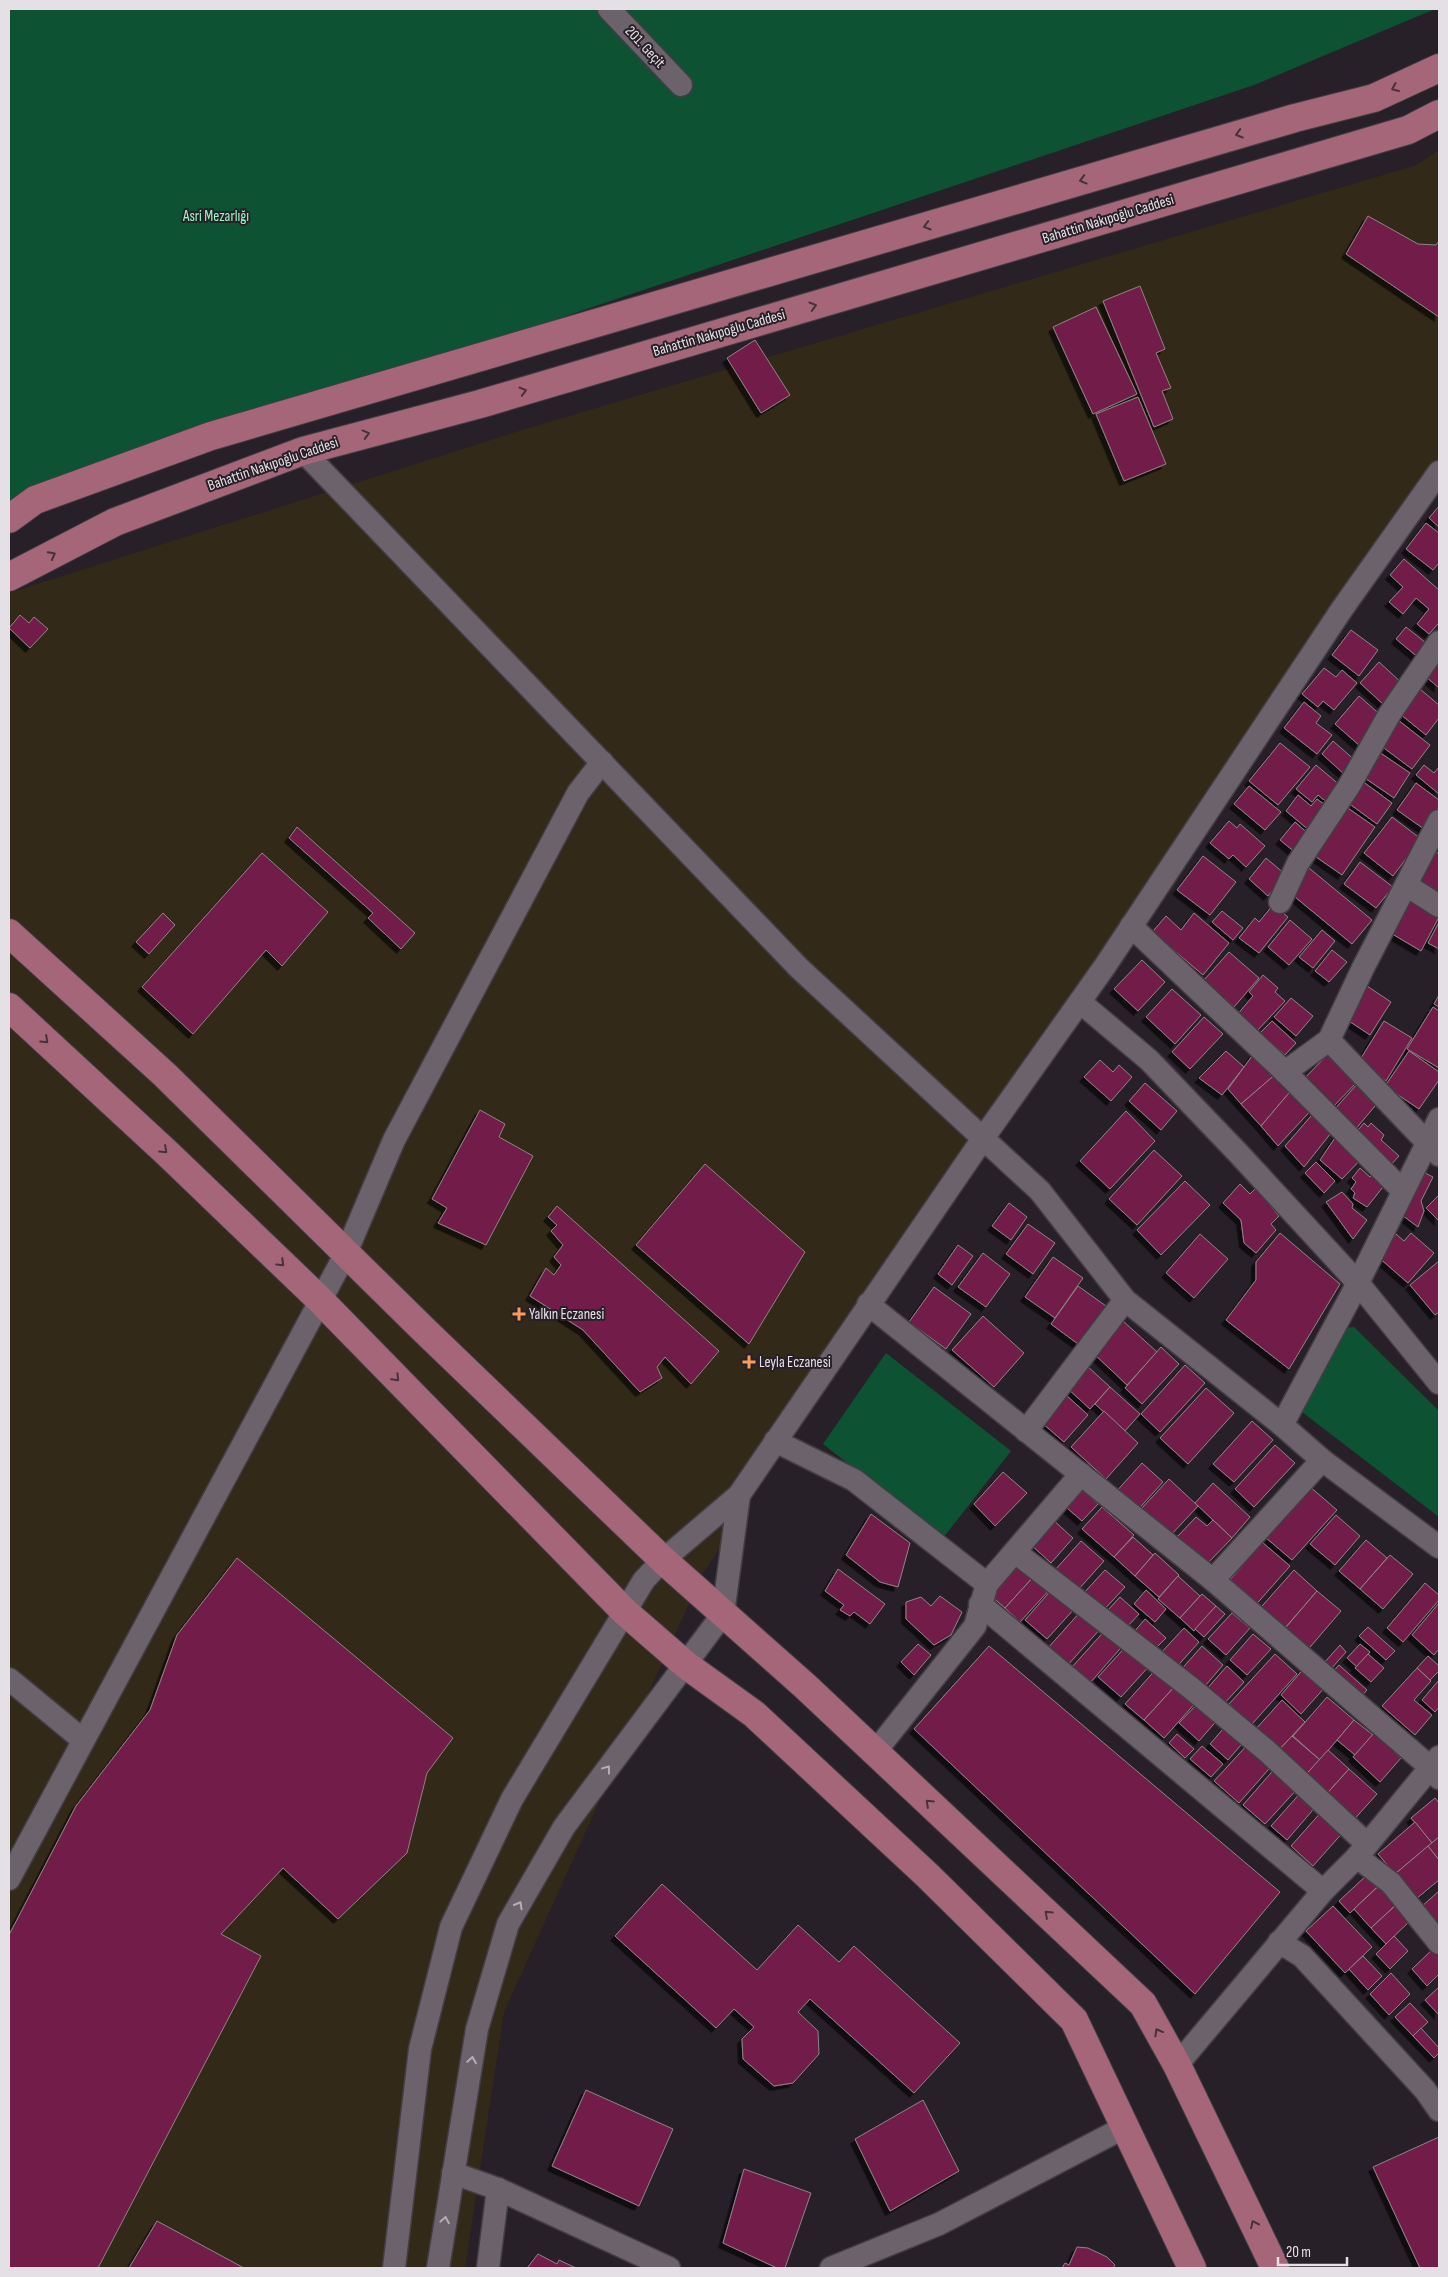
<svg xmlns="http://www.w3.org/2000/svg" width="1448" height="2277" font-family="'Sofia Sans Condensed',sans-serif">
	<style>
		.industrial { fill: #322919 }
		.green { fill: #0e5234 }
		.building { fill: #721f48; stroke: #908287; filter: url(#shadow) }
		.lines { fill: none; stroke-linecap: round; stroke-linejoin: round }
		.minor-casing { stroke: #433d44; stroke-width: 25 }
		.major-casing { stroke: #433d44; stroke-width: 30 }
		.minor { stroke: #6b626c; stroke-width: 22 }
		.major { stroke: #a56679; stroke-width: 28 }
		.oneway { stroke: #47323c }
		.oneway2 { stroke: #b4aeb5 }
		.poi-dot { fill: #fc9d53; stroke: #282028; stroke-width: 2 }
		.labels { text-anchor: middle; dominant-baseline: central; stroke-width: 4; stroke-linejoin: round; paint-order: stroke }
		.street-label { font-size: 15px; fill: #e5e0e6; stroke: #282028 }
		.park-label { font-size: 15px; fill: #96fac3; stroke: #282028 }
		.poi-label { font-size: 15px; fill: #e5e0e6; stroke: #282028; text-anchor: start }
	</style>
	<defs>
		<filter id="shadow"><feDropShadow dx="-4.5" dy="4.5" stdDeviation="0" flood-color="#0009"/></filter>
	</defs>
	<rect width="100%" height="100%" fill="#282028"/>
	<polygon class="industrial" points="1439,150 1439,464 1384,528 702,1575 504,2012 465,2268 9,2268 9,593 532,427 1417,165"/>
	<g class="green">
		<polygon points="9,9 1435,9 1254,85 9,503"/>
		<polygon points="1354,1327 1439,1411 1439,1517 1302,1412 1305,1397 1344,1328"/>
		<polygon points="886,1353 1011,1451 943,1538 823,1444"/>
	</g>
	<g class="building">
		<polygon points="1368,216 1418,244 1436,245 1439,241 1439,317 1346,254"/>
		<polygon points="1140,286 1165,349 1156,353 1171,388 1162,391 1173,419 1154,427 1103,301"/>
		<polygon points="1096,307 1137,394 1093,414 1053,327"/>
		<polygon points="755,340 790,395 761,413 727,358"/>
		<polygon points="1138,397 1166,464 1124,481 1096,414"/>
		<polygon points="1439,506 1439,527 1429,518"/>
		<polygon points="1426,523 1439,533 1439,563 1433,570 1406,549"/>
		<polygon points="1404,559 1439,590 1439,623 1429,634 1417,624 1429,609 1416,598 1403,614 1389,602 1403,587 1390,575"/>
		<polygon points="20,615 29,623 34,617 48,629 30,648 9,628"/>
		<polygon points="1406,627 1431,647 1420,659 1396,639"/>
		<polygon points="1351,630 1378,650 1359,676 1332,655"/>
		<polygon points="1379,662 1403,684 1384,705 1360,683"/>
		<polygon points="1434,663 1439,667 1439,688 1424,675"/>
		<polygon points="1324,668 1336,677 1342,670 1357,683 1334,710 1323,701 1318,707 1302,694"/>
		<polygon points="1420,689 1439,705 1439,718 1426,735 1400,714"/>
		<polygon points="1359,696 1384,718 1360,746 1335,724"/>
		<polygon points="1304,702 1321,716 1316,723 1332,735 1317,754 1284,728"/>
		<polygon points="1398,720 1430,745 1412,769 1380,745"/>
		<polygon points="1333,741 1357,762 1345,775 1322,754"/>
		<polygon points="1280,743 1310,767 1278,805 1249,781"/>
		<polygon points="1379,752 1410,773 1394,798 1362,776"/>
		<polygon points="1316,765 1342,787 1329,804 1318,795 1312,802 1296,789"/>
		<polygon points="1424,765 1434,773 1439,767 1439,794 1416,775"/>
		<polygon points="1362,781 1392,803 1377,824 1347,802"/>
		<polygon points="1416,783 1439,800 1439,807 1424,829 1397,810"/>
		<polygon points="1249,786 1281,812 1265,830 1234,804"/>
		<polygon points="1298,795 1311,806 1317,799 1329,808 1310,831 1286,811"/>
		<polygon points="1342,804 1375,827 1342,875 1309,852"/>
		<polygon points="1392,817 1421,839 1393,876 1364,853"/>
		<polygon points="1229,821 1237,828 1240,824 1265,846 1246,867 1233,855 1229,859 1210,843"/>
		<polygon points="1295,822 1311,836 1296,853 1280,840"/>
		<polygon points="297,827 415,933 401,949 368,918 373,913 289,838"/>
		<polygon points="1435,851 1439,854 1439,895 1415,879"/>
		<polygon points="262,853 328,912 282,966 266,950 193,1034 142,987"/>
		<polygon points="1203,856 1236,882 1210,915 1177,890"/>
		<polygon points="1266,858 1286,875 1268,896 1249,879"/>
		<polygon points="1360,862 1393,887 1376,908 1344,884"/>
		<polygon points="1309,868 1372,920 1352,944 1289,892"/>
		<polygon points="1408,899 1439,917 1421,951 1389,932"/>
		<polygon points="1273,905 1288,917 1259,953 1239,938 1255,918 1259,922"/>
		<polygon points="1222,911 1243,928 1233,940 1212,922"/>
		<polygon points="163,913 175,925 149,954 136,942"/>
		<polygon points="1194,913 1229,943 1203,975 1169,946 1165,951 1148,937 1166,916 1181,930"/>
		<polygon points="1290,920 1312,939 1289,965 1268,947"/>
		<polygon points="1439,922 1439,949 1428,943"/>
		<polygon points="1322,930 1335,941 1313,968 1299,957"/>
		<polygon points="1332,950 1347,962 1329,982 1315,971"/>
		<polygon points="1229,952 1259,978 1234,1007 1204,980"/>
		<polygon points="1142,960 1165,982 1138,1011 1114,989"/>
		<polygon points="1263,975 1278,988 1275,992 1285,1001 1255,1033 1236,1016 1253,996 1249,992"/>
		<polygon points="1367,986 1391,1002 1370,1035 1346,1019"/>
		<polygon points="1172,989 1201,1015 1175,1044 1146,1017"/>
		<polygon points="1439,995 1439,1007 1434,1004"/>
		<polygon points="1291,998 1313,1016 1296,1036 1274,1017"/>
		<polygon points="1433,1007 1439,1011 1439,1068 1407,1049"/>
		<polygon points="1204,1017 1223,1034 1190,1069 1172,1052"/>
		<polygon points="1272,1021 1296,1043 1285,1055 1260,1033"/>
		<polygon points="1384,1021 1412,1038 1386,1081 1358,1063"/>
		<polygon points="1226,1051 1244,1067 1222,1095 1199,1078"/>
		<polygon points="1409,1051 1439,1072 1439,1080 1419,1109 1385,1086"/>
		<polygon points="1255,1052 1277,1073 1241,1104 1228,1089"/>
		<polygon points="1328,1054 1358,1081 1331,1109 1301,1082"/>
		<polygon points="1100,1060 1113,1072 1119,1065 1132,1077 1111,1101 1084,1077"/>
		<polygon points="1277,1073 1294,1087 1261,1126 1241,1104"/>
		<polygon points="1359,1082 1380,1100 1354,1131 1332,1112"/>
		<polygon points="1145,1083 1177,1111 1161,1130 1129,1101"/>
		<polygon points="1294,1087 1315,1106 1278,1146 1261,1126"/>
		<polygon points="1318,1108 1335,1128 1304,1167 1285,1146"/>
		<polygon points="480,1110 505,1124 499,1137 533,1156 486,1245 438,1223 447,1208 432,1199"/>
		<polygon points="1126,1111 1155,1141 1110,1189 1080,1161"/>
		<polygon points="1364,1123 1368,1127 1371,1123 1384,1135 1381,1140 1399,1156 1388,1168 1353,1136"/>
		<polygon points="1339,1132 1364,1156 1342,1179 1320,1160"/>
		<polygon points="1154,1150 1182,1176 1137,1225 1109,1199"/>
		<polygon points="1316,1162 1335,1181 1324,1193 1305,1173"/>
		<polygon points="705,1164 805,1252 749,1344 636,1245"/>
		<polygon points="1360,1168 1370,1177 1374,1170 1387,1182 1367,1207 1353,1198 1355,1193 1351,1189 1356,1182 1352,1178"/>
		<polygon points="1419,1170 1433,1177 1421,1201 1424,1211 1418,1227 1398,1212"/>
		<polygon points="1185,1181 1210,1205 1161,1255 1137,1230"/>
		<polygon points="1240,1184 1250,1194 1256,1188 1279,1216 1271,1224 1276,1230 1256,1253 1244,1243 1241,1220 1223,1203"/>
		<polygon points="1342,1192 1353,1204 1352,1208 1367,1220 1353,1239 1326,1202"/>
		<polygon points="1439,1195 1439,1221 1426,1208"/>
		<polygon points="1009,1203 1027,1217 1011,1240 992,1226"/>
		<polygon points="557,1206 719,1351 691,1384 665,1357 657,1367 662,1378 640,1392 583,1330 530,1296 546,1268 554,1275 561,1265 554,1257 563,1245 551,1231 557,1225 548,1217"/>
		<polygon points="1028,1224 1055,1243 1033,1274 1006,1254"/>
		<polygon points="1280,1233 1340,1284 1289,1369 1226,1320 1256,1280 1256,1262"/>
		<polygon points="1411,1233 1434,1253 1408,1283 1377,1256 1396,1234 1404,1241"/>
		<polygon points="1200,1234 1228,1259 1194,1298 1166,1273"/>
		<polygon points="958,1245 973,1256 952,1285 938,1274"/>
		<polygon points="983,1253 1010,1274 986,1307 958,1287"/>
		<polygon points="1053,1257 1083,1278 1055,1318 1025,1297"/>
		<polygon points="1439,1261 1439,1312 1435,1315 1410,1285"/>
		<polygon points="1078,1286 1106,1306 1078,1344 1051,1324"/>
		<polygon points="934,1287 971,1314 946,1349 909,1322"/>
		<polygon points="983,1316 1024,1353 994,1387 952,1350"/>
		<polygon points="1122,1320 1157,1352 1127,1385 1092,1352"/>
		<polygon points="1161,1347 1179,1364 1142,1404 1125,1388"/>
		<polygon points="1086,1365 1110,1387 1090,1409 1066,1387"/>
		<polygon points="1185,1365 1205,1383 1160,1432 1141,1414"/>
		<polygon points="1110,1387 1140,1414 1125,1431 1095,1404"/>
		<polygon points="1206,1388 1234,1413 1188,1464 1160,1438"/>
		<polygon points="1066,1395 1088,1415 1064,1442 1041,1422"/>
		<polygon points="1104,1411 1138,1443 1106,1479 1071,1447"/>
		<polygon points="1252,1421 1273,1440 1234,1482 1213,1464"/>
		<polygon points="1275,1445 1295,1463 1254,1507 1235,1489"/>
		<polygon points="1142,1463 1163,1482 1135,1513 1114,1494"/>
		<polygon points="1003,1472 1027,1493 995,1526 974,1504"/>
		<polygon points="1169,1479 1198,1506 1170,1536 1141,1509"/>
		<polygon points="1213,1483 1250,1517 1232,1538 1195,1503"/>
		<polygon points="1309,1486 1337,1510 1292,1560 1265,1537"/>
		<polygon points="1083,1490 1098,1504 1082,1521 1067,1508"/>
		<polygon points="1102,1507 1134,1535 1114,1557 1082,1529"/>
		<polygon points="871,1514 910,1543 898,1587 880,1582 846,1555"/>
		<polygon points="1336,1515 1360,1536 1335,1565 1310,1544"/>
		<polygon points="1196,1517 1207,1526 1213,1520 1232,1538 1206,1565 1176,1538"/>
		<polygon points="1052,1519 1073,1538 1051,1563 1030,1544"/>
		<polygon points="1133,1537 1153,1555 1135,1576 1114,1557"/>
		<polygon points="1366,1540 1387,1558 1360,1589 1339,1571"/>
		<polygon points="1081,1541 1104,1561 1078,1590 1055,1570"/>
		<polygon points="1262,1542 1290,1566 1253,1608 1226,1585"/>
		<polygon points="1155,1553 1179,1575 1159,1597 1135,1576"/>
		<polygon points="1390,1555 1413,1574 1383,1609 1360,1589"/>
		<polygon points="237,1558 453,1738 427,1773 407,1853 338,1919 283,1868 221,1934 261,1956 98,2268 9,2268 9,1935 76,1806 150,1710 177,1635"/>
		<polygon points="1022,1562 1036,1574 1005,1608 991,1596"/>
		<polygon points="838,1569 885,1604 870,1624 854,1612 850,1616 840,1610 844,1605 825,1591"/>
		<polygon points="1105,1570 1125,1587 1101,1613 1082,1595"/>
		<polygon points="1294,1570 1317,1591 1279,1635 1255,1614"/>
		<polygon points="1036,1574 1051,1588 1020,1622 1005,1608"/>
		<polygon points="1178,1576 1200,1596 1180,1618 1158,1599"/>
		<polygon points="1425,1583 1439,1595 1439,1600 1403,1642 1387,1628"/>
		<polygon points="1053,1588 1075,1608 1047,1639 1025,1620"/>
		<polygon points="1146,1590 1166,1609 1155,1622 1134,1604"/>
		<polygon points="1317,1591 1341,1611 1305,1653 1281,1633"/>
		<polygon points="1202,1594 1216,1606 1194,1631 1180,1618"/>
		<polygon points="940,1596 962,1612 951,1635 934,1645 906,1619 906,1602 921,1597 931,1606"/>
		<polygon points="1120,1597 1139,1614 1127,1627 1108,1610"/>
		<polygon points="1439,1603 1439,1649 1434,1655 1412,1635"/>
		<polygon points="1216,1606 1225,1614 1204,1637 1195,1629"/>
		<polygon points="1081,1611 1101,1628 1066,1667 1047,1649"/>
		<polygon points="1232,1613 1250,1628 1226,1655 1208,1639"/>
		<polygon points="1145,1619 1166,1638 1154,1650 1134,1632"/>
		<polygon points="1109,1626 1126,1642 1090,1683 1072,1667"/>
		<polygon points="1368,1627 1395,1651 1386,1660 1359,1636"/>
		<polygon points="1184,1628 1199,1642 1174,1670 1158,1656"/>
		<polygon points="1253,1634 1271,1649 1247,1675 1230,1660"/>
		<polygon points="1129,1643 1152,1663 1121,1697 1098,1677"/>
		<polygon points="918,1644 931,1655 914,1675 901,1662"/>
		<polygon points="1360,1644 1370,1652 1357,1667 1347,1658"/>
		<polygon points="1340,1645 1346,1652 1330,1670 1323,1664"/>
		<polygon points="989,1646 1280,1892 1195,1994 914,1729"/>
		<polygon points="1202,1646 1223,1665 1199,1693 1178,1673"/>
		<polygon points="1275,1654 1297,1674 1252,1724 1229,1704"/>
		<polygon points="1368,1654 1384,1668 1371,1682 1355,1668"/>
		<polygon points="1428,1656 1439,1666 1439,1671 1430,1680 1417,1668"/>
		<polygon points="1339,1665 1367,1690 1359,1699 1331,1674"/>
		<polygon points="1227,1666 1244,1682 1222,1706 1205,1691"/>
		<polygon points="1158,1667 1177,1684 1144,1720 1125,1704"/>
		<polygon points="1305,1667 1326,1686 1301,1714 1281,1695"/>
		<polygon points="1417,1668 1431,1681 1414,1700 1432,1715 1415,1735 1382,1706"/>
		<polygon points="1439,1680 1439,1707 1435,1712 1422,1700"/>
		<polygon points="1177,1684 1198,1700 1164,1738 1144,1720"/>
		<polygon points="1327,1697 1354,1720 1320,1760 1293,1736"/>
		<polygon points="1282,1700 1305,1722 1277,1752 1254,1731"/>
		<polygon points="1200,1701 1219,1718 1199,1741 1179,1723"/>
		<polygon points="1354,1720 1373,1735 1355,1755 1337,1740"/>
		<polygon points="1229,1722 1247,1738 1228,1760 1210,1744"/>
		<polygon points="1374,1733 1401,1758 1380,1782 1353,1757"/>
		<polygon points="1177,1734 1194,1749 1185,1758 1169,1743"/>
		<polygon points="1292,1736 1320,1760 1304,1776 1277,1752"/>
		<polygon points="1251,1741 1275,1762 1239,1803 1214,1781"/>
		<polygon points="1202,1746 1223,1764 1211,1777 1190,1759"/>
		<polygon points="1328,1750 1349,1769 1322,1799 1301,1780"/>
		<polygon points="1277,1766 1300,1786 1265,1824 1243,1805"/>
		<polygon points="1349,1769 1377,1794 1350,1824 1322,1799"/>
		<polygon points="1303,1790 1318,1804 1287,1840 1271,1826"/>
		<polygon points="1435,1798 1439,1803 1439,1837 1432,1843 1411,1818"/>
		<polygon points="1323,1810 1345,1830 1313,1866 1291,1846"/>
		<polygon points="1415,1822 1432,1843 1395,1874 1378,1854"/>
		<polygon points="1439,1837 1439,1860 1428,1846"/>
		<polygon points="1428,1846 1439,1860 1439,1880 1416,1899 1395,1874"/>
		<polygon points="1368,1874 1378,1886 1350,1913 1339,1901"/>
		<polygon points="1384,1881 1401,1900 1371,1928 1354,1909"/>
		<polygon points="662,1884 757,1970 798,1925 839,1962 854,1946 960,2043 914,2093 810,1999 798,2012 818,2031 819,2054 793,2083 774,2086 743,2059 742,2039 754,2027 734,2009 716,2028 615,1936"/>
		<polygon points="1439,1891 1439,1922 1435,1925 1420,1908"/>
		<polygon points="1397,1904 1412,1919 1386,1944 1371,1928"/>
		<polygon points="1333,1906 1372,1947 1345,1973 1306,1931"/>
		<polygon points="1394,1936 1408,1951 1390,1969 1376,1954"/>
		<polygon points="1435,1947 1439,1952 1439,1974 1427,1986 1412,1969"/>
		<polygon points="1363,1956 1382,1976 1368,1990 1349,1969"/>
		<polygon points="1391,1973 1410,1994 1389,2015 1370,1994"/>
		<polygon points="1439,1987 1439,2015 1425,2000"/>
		<polygon points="1410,2003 1428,2022 1413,2036 1395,2017"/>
		<polygon points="1421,2028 1439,2048 1439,2053 1434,2058 1413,2036"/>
		<polygon points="586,2090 673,2129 639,2206 552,2166"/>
		<polygon points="923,2100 959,2171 890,2211 855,2139"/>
		<polygon points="1439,2137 1439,2268 1420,2268 1373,2167"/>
		<polygon points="744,2169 811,2193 785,2268 777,2268 723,2243"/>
		<polygon points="157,2221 244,2268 129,2268"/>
		<polygon points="1077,2247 1088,2248 1107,2257 1115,2265 1113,2268 1062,2268 1065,2263 1069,2265"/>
		<polygon points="538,2254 557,2264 559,2260 576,2268 527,2268"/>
	</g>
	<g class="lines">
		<g class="minor-casing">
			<g id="minor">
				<polyline points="609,9 681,85"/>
				<polyline points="303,451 799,968 1040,1191 1125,1300 1282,1425 1322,1460 1439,1547"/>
				<polyline points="1406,885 1439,906"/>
				<polyline points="1280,902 1298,863 1349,786 1389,715 1439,642"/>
				<polyline points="1131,926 1285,1072 1403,1191"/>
				<polyline points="1080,1002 1149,1060 1239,1154 1358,1283 1439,1383"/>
				<polyline points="1329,1040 1439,1155"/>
				<polyline points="1285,1072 1329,1040 1363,968 1439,821"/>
				<polyline points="868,1304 1213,1580 1430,1767 1439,1778"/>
				<polyline points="1282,1425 1358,1283 1439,1119"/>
				<polyline points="1026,1431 1125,1300"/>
				<polyline points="775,1441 854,1480 987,1584"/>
				<polyline points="739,1495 984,1137 1105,966 1342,609 1439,472"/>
				<polyline points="1015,1552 1191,1688 1268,1752 1367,1844"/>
				<polyline points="1213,1580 1322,1460"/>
				<polyline points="980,1604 1323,1891"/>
				<polyline points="9,1679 83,1740"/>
				<polyline points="875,1752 975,1626 987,1584 1081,1474"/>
				<polyline points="1357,1857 1391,1883 1439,1943"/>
				<polyline points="9,1879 346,1253 394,1140 578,793 602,762"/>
				<polyline points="1279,1942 1302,1956 1425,2090 1439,2110"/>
				<polyline points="1177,2065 1323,1891 1357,1857 1439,1757"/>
				<polyline points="453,2173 498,2189 669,2268"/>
				<polyline points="394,2268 420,2049 451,1927 512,1799 644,1580 663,1560 739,1495 723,1614 564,1827 508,1924 477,2029 438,2268"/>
				<polyline points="488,2268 498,2189"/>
				<polyline points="831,2268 939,2224 1125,2127"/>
			</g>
		</g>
		<g class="major-casing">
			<g id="major">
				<polyline points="9,519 35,500 211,436 1295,118 1374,98 1439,68"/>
				<polyline points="9,577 115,522 303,451 480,404 1408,130 1439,114"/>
				<polyline points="9,933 165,1075 424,1330 663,1560 805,1686 1143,2004 1177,2065 1275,2268"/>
				<polyline points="9,1007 167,1153 320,1300 625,1612 686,1665 754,1714 927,1875 1074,2020 1192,2268"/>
			</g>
		</g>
		<use href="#minor" class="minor"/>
		<use href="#major" class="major"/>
	</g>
	<defs><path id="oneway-chevron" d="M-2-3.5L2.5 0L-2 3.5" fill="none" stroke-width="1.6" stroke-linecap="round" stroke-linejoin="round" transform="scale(1.25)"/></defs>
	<g class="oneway">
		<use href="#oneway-chevron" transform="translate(1395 88) rotate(156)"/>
		<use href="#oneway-chevron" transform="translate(1239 134) rotate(164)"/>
		<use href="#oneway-chevron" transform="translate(1083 180) rotate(164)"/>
		<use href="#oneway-chevron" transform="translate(927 226) rotate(164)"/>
		<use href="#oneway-chevron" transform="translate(813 306) rotate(-16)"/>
		<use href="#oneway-chevron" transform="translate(523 391) rotate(-16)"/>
		<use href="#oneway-chevron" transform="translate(366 434) rotate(-15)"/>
		<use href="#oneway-chevron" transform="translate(52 555) rotate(-28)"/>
		<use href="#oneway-chevron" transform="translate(45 1040) rotate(43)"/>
		<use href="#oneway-chevron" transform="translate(164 1150) rotate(43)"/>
		<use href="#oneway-chevron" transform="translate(281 1263) rotate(44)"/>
		<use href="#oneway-chevron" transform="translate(396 1378) rotate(46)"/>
		<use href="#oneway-chevron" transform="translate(929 1803) rotate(-137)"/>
		<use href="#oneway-chevron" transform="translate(1048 1914) rotate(-137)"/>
		<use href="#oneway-chevron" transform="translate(1158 2032) rotate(-119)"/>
		<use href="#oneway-chevron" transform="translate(1254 2224) rotate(-115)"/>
	</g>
	<g class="oneway2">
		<use href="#oneway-chevron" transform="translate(607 1769) rotate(-53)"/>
		<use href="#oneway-chevron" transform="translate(519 1905) rotate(-60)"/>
		<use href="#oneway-chevron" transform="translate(472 2060) rotate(-81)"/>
		<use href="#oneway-chevron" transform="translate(445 2220) rotate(-80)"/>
	</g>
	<g class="poi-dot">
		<path d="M516.5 1306.5h5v5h5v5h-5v5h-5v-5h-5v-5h5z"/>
		<path d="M746.5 1354.5h5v5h5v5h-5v5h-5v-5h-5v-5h5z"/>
	</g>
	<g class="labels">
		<g class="street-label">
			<text transform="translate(645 47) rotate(47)">201. Geçit</text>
			<text transform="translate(1108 219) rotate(-17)">Bahattin Nakıpoğlu Caddesi</text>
			<text transform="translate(719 333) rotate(-16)">Bahattin Nakıpoğlu Caddesi</text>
			<text transform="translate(273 464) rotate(-19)">Bahattin Nakıpoğlu Caddesi</text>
		</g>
		<g class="park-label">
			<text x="216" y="216">Asri Mezarlığı</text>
		</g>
		<g class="poi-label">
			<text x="529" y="1314">Yalkın Eczanesi</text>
			<text x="759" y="1362">Leyla Eczanesi</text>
		</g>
	</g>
	<rect width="1448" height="2277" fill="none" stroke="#e5e0e6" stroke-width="20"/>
	<path d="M1278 2257v8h69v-8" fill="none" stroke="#e5e0e6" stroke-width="2.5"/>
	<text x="1286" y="2257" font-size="15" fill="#e5e0e6" stroke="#282028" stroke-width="4" paint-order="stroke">20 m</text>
</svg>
